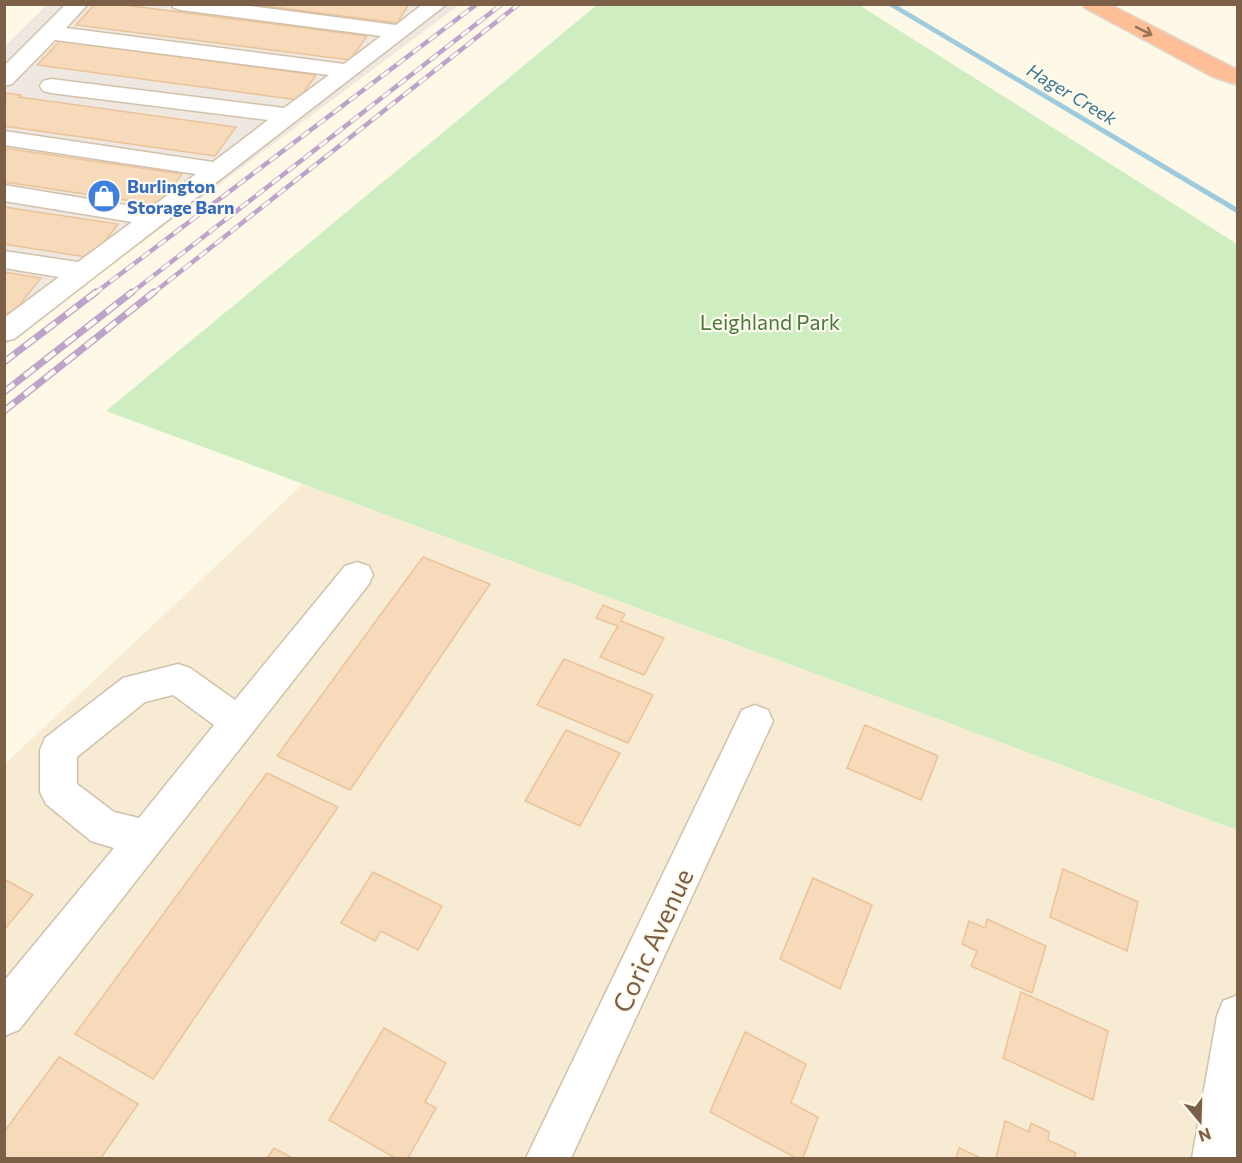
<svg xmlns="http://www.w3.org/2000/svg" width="1242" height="1163" font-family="Commissioner,sans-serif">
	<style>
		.residential { fill: #f7ebd3 }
		.industrial { fill: #eee8e0 }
		.green { fill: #ceeec2 }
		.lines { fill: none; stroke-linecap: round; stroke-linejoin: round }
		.stream { fill: #9dcbdd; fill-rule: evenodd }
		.building { fill: #f7daba; stroke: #ebc399; stroke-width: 1.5 }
		.minor-casing { stroke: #d2c1aa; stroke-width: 3 }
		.highway-casing { stroke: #dfd9d3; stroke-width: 3 }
		.minor { fill: #fff; fill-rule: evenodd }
		.highway { fill: #febf96; fill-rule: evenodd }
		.rail-far1-casing { stroke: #bda2ca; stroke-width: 4.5 }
		.rail-casing { stroke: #bda2ca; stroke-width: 7 }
		.rail-far1 { stroke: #fffaee; stroke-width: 3; stroke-dasharray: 10; stroke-linecap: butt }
		.rail { stroke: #fffaee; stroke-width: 4.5; stroke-dasharray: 13; stroke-linecap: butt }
		.oneway { stroke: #957357 }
		.labels { text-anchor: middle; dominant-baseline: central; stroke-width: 4.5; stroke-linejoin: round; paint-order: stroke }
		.far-water-label { font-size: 18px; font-style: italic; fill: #3e7890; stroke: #fffaee }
		.far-shop-label { font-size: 18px; font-weight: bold; fill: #366cbe; stroke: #fffaee; text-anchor: start }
		.park-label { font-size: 21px; fill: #467b3c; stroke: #fffaee }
		.near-street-label { font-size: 26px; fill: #7b6047; stroke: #fffaee }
	</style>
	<rect width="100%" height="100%" fill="#fef8e6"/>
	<polygon class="residential" points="303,484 1237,830 1237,1158 5,1158 5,764"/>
	<polygon class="industrial" points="47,5 459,5 5,345 5,46"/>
	<polygon class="green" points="597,5 859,5 1237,244 1237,830 106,411"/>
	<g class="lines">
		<polygon class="stream" points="886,4 895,4 1238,208 1238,214"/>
	</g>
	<g class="building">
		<polygon points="95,4 116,4 367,36 350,60 76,25"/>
		<polygon points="251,4 409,4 397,23"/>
		<polygon points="60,41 316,75 298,100 37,65"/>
		<polygon points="6,93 21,95 19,97 236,127 215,156 4,126"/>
		<polygon points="4,148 182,174 159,205 4,182"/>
		<polygon points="4,207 118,224 92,258 4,244"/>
		<polygon points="4,272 41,278 12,314 4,313"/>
		<polygon points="423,557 490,584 350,790 277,756"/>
		<polygon points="603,605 625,614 621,621 664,638 644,675 600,657 618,626 596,618"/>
		<polygon points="564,659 653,695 628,743 537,705"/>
		<polygon points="865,725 938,756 921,800 847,768"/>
		<polygon points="566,730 620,753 580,826 525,801"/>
		<polygon points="267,773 338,807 153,1079 75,1034"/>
		<polygon points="1063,869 1138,902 1127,951 1050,917"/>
		<polygon points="373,872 442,906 418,950 381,931 375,941 341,923"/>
		<polygon points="813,878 872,905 840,989 780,959"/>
		<polygon points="4,879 33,895 4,930"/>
		<polygon points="987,919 1046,946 1032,993 971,966 977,951 962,944 969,921 985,928"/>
		<polygon points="1021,992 1108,1031 1093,1100 1003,1058"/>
		<polygon points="384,1028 446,1063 425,1102 436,1108 408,1158 395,1158 329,1120"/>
		<polygon points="745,1032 806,1064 791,1103 818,1117 803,1158 796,1158 710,1112"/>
		<polygon points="59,1057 138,1104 101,1158 4,1158 4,1132"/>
		<polygon points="1005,1121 1029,1132 1031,1123 1049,1132 1048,1140 1076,1153 1074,1158 996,1158"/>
		<polygon points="274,1148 292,1158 267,1158"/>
		<polygon points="959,1148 981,1158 956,1158"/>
	</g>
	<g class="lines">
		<g class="minor-casing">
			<g id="minor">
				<polygon points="66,4 88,4 66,28 344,64 381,36 181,10 174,8 171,4 234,4 396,25 423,4 447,4 14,339 4,341 4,318 59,277 4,268 4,251 78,262 132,222 4,201 4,185 149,209 196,174 4,145 4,131 213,162 268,120 51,93 43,91 40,86 43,81 51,79 284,108 329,75 55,40 12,84 4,86 4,66"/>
				<path d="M357,562L369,566L373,575L369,584L19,1030L4,1036V981L114,848L91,841L46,804L40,792V750L45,738L123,678L178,664L190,668L235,700L345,566ZM173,695L214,725L139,818L114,812L77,784V757L145,702Z"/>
				<polygon points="755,705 768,710 773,721 571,1158 526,1158 742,710"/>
				<polygon points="1238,995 1237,1158 1192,1158 1217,1016 1223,1001"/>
			</g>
		</g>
		<g class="highway-casing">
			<polygon id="highway" points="1082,4 1109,4 1238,70 1238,85 1213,77 1085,8"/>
		</g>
		<use href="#minor" class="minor"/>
		<use href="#highway" class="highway"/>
		<g class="rail-far1-casing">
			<g id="rail-far1">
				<polyline points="94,294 477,4"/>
				<polyline points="130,294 502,4"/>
				<polyline points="152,294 519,4"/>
			</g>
		</g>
		<g class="rail-casing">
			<g id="rail">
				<polyline points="4,362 96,292"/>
				<polyline points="4,392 132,292"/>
				<polyline points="4,411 154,292"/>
			</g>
		</g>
		<use href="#rail-far1" class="rail-far1"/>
		<use href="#rail" class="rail"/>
	</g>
	<defs><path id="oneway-shaft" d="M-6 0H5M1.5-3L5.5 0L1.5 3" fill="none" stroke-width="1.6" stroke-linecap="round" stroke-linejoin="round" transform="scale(1.5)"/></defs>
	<use class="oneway" href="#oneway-shaft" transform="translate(1144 31) rotate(27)"/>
	<defs>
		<g id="shop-disc" transform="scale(1.725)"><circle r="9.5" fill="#3f7fe0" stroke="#fffaee"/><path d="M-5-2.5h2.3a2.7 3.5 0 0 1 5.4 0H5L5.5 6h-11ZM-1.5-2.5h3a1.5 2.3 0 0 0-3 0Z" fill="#fff"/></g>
	</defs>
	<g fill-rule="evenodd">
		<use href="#shop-disc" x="104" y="196"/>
	</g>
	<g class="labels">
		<g class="far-water-label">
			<text transform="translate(1072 94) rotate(31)">Hager Creek</text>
		</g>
		<g class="far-shop-label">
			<text x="127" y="186">Burlington<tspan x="127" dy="21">Storage Barn</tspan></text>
		</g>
		<g class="park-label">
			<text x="770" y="321">Leighland Park</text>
		</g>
		<g class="near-street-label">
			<text transform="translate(652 940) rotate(-65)">Coric Avenue</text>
		</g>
	</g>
	<rect width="1242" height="1163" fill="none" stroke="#7b6047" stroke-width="12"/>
	<g transform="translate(1200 1121) rotate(161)" stroke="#fffaee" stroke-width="4.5" paint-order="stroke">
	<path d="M0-4.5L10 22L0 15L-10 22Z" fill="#7b6047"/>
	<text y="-9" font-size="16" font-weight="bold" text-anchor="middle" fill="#7b6047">N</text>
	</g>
</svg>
